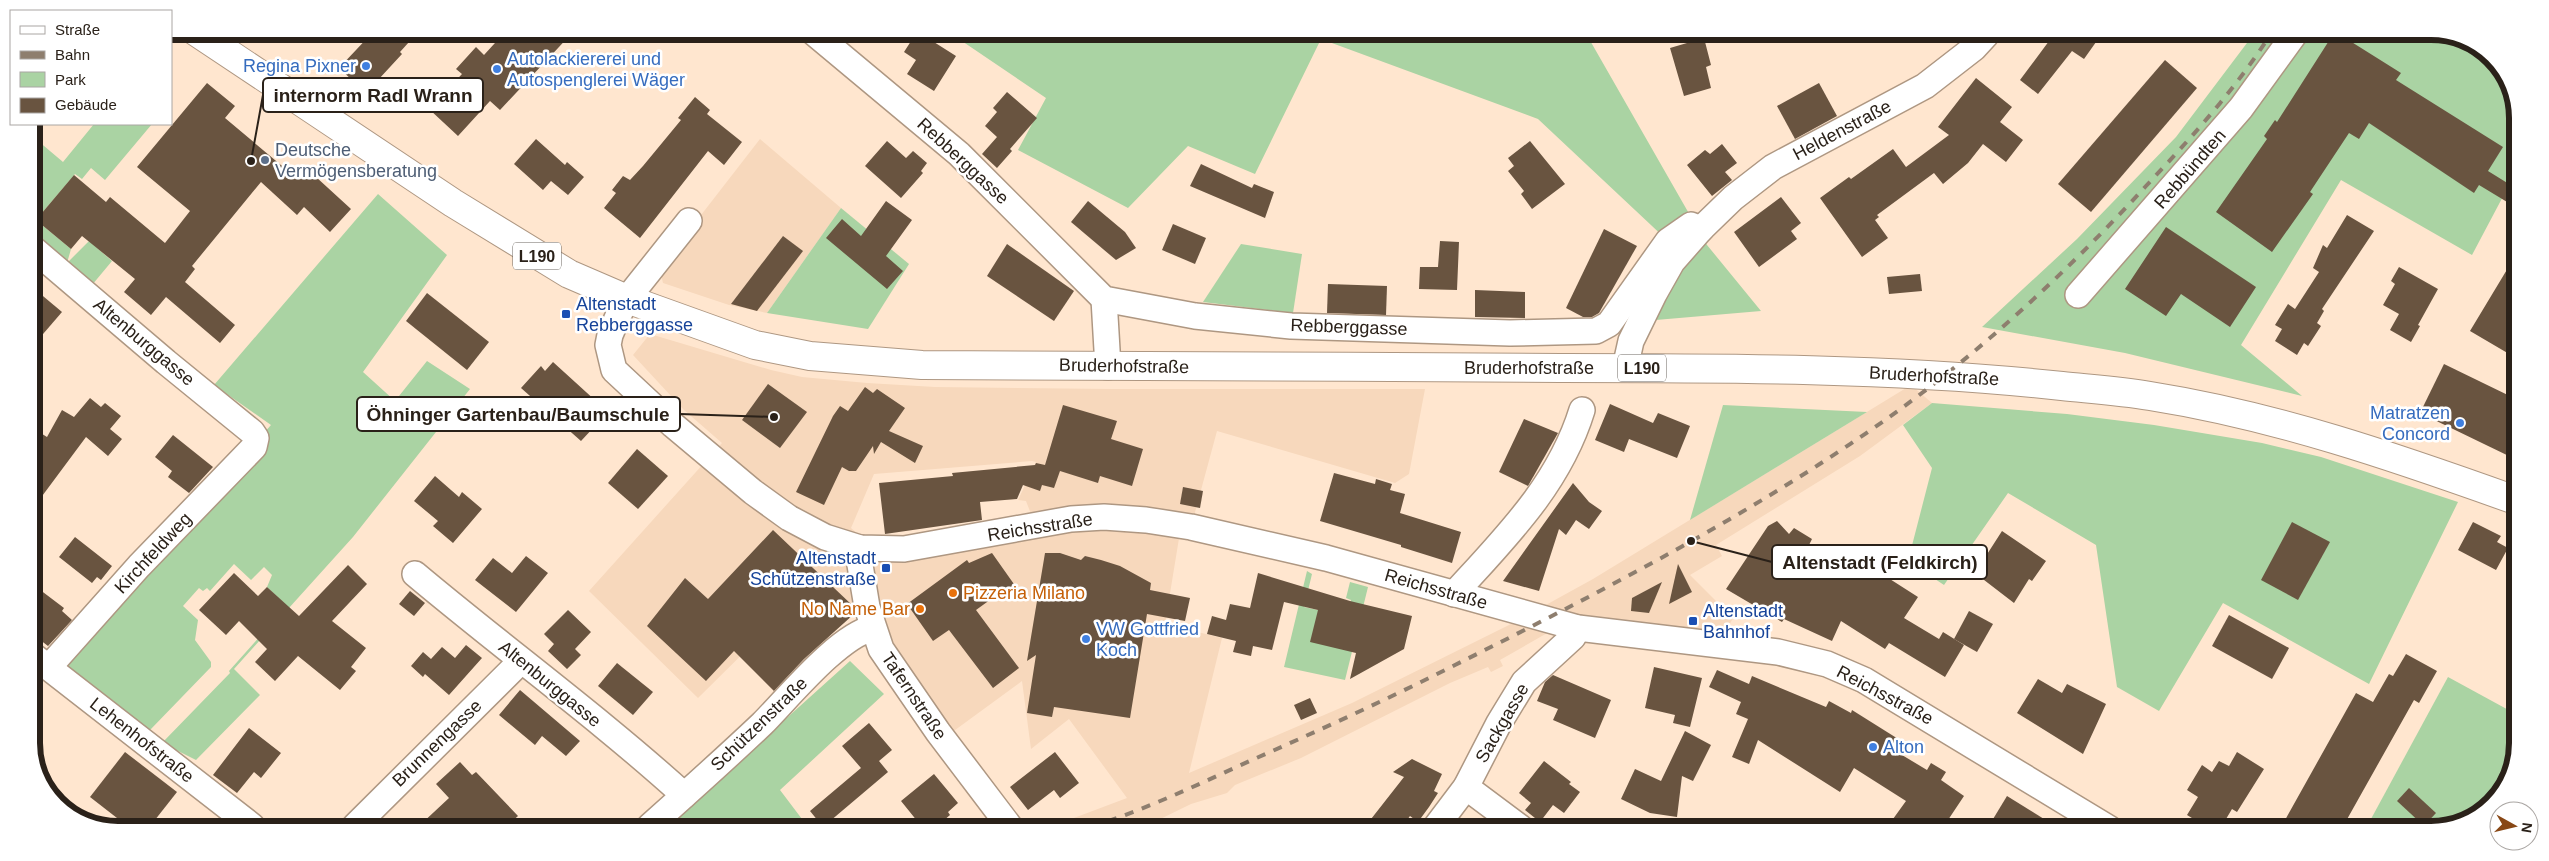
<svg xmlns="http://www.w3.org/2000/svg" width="2549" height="861" font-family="Arial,sans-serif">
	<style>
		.built { fill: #f7d8bc; fill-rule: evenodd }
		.green { fill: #aad3a3 }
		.building { fill: #695440 }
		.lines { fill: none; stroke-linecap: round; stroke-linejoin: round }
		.street-casing { stroke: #ae9782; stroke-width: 28 }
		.primary-casing { stroke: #ae9782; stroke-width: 30 }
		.street { stroke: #fff; stroke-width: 25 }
		.primary { stroke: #fff; stroke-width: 28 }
		.rail { stroke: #8e7e6e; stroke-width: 4; stroke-dasharray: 9 9; stroke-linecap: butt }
		.shop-dot { fill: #3f7fe0; stroke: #fff; stroke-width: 2 }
		.service-dot { fill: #5c6f8a; stroke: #fff; stroke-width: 2 }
		.transit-dot { fill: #1a4fb4; stroke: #fff; stroke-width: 2 }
		.food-dot { fill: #e8710a; stroke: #fff; stroke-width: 2 }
		.labels { text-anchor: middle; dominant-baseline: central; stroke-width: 5; stroke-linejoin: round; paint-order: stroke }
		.shield { fill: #fff; stroke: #6a645e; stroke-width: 1 }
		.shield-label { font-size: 16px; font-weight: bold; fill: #2a2119 }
		.shop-label { font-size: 18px; fill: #366cbe; stroke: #fff; text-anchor: start }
		.street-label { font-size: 18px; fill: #2a2119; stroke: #fff }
		.service-label { font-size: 18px; fill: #4e5e75; stroke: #fff; text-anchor: start }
		.transit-label { font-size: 18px; fill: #164399; stroke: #fff; text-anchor: start }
		.food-label { font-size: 18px; fill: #c56008; stroke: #fff; text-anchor: start }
		.rim { fill: none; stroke: #2a2119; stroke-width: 6 }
		.leader { fill: none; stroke: #2a2119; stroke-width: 2 }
		.callout-dot { fill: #2a2119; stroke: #fff; stroke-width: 2 }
		.callout { fill: #fff; stroke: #2a2119; stroke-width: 2 }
		.callout-label { font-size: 19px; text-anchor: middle; font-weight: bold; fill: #2a2119 }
	</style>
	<rect width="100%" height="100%" fill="#ffe6cf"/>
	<g class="built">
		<polygon points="760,139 841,208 767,313 729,305 663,283 661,274 684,237"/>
		<path d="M650,334L771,370L802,377L867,383L935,387L1112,389H1425L1409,474L1395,483L1217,431L1191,527L1181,526L1165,624L1222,638L1189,773L1352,703L1513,623L1593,579L1911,385L1932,403L1860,456L1716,545L1722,556L1690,575L1733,618L1719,644L1563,624L1500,660L1503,666L1491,672L1488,667L1450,683L1301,758L1235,785L1227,793L1191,804L1146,826L1050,827L1127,798L1069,719L1031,749L1022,681L951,733L857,610L808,563L773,600L785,612L698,698L589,591L722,443L684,410L633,355ZM1032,461L1036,462L1018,500L1026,501L1038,532L882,555L851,528L874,474Z"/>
	</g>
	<g class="green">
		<polygon points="950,33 1596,34 1588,37 1707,245 1761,311 1609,324 1668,241 1538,119 1321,39 1255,174 1188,146 1128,208 1018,150 1046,98"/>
		<polygon points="2253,35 2459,36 2500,65 2518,112 2517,170 2472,255 2341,180 2241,345 2302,396 2125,353 1982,327 2077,239 2176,137"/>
		<polygon points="94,124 152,124 105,180 91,168 82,179 75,174 36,220 71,249 67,263 89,241 112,261 92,285 31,235 31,160 34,157 31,154 31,135 63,162"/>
		<polygon points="378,194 447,255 363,372 395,401 427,361 470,389 353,537 234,669 260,695 196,760 162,743 230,673 229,671 287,606 267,587 272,575 264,567 251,580 234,564 210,591 207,588 203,591 199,588 183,606 198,620 195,640 211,662 211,667 151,729 143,730 66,669 67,653 271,425 214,385"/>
		<polygon points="841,208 909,264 868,329 767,313"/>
		<polygon points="1241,244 1302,254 1293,313 1203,302"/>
		<polygon points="1932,403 2067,414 2154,425 2262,443 2321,457 2458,502 2369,684 2223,603 2159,711 2117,687 2096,545 2008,493 1944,585 1908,561 1932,468 1903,425"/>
		<polygon points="1723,405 1867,412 1690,520"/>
		<polygon points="1307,571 1312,574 1304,607 1318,610 1338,648 1351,600 1346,598 1350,582 1368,587 1345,680 1284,667"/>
		<polygon points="850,661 884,694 780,790 808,827 667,826"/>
		<polygon points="2448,677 2514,713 2513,771 2484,812 2431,830 2365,830"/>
	</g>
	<g class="building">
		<polygon points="373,32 418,32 400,52 402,54 366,93 339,68"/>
		<polygon points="505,32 573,32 500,110 490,101 458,136 429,109 462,74 456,69 476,47 484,55"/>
		<polygon points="2049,35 2101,35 2084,59 2072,51 2038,94 2020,80 2052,37"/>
		<polygon points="2332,36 2342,36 2401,73 2396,80 2503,147 2488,171 2517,189 2517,208 2479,185 2474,193 2369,123 2359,139 2349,133 2310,192 2313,194 2272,252 2216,212 2267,139 2264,136 2275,120 2277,122"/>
		<polygon points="926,37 956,56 934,91 907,74 916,60 904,52 913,38 922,43"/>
		<polygon points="1704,38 1711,65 1706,67 1711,88 1684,96 1670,48"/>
		<polygon points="2165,60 2197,88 2091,212 2058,184"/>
		<polygon points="1976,78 2012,107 2000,122 2023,140 2006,162 1983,144 1968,163 1943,184 1934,173 1877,215 1879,217 1875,220 1888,238 1862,257 1820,198 1849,177 1851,179 1893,149 1906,167 1949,135 1938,127"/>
		<polygon points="207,83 235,106 225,118 294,176 304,166 351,209 330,232 304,207 297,215 261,182 192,266 195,269 185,282 235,325 220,343 166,297 151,315 124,292 135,279 82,236 71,249 36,220 74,175 106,202 110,197 165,243 190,211 137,167"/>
		<polygon points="1819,83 1837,116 1795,139 1777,106"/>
		<polygon points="1007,92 1037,118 1010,149 1012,151 997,168 982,154 997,137 985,126 997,112 993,108"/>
		<polygon points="695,97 710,110 707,114 742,142 724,165 708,151 640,238 604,208 616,193 612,190 623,176 630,180 643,166 681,120 678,118"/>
		<polygon points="536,139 565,165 567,162 584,177 568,195 551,181 543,190 514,164"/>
		<polygon points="887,141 906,158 913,151 927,163 921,171 923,173 901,198 865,166"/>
		<polygon points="1530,141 1565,184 1532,209 1521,194 1524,191 1508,171 1514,166 1508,158"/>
		<polygon points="1722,144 1737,163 1725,172 1732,180 1712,196 1687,165 1705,150 1710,154"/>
		<polygon points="1201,164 1252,188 1254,184 1274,192 1265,218 1190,186"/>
		<polygon points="1781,197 1801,223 1791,231 1797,239 1759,267 1734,232"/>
		<polygon points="886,201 912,220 886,256 903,271 887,289 826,238 842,219 861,236"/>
		<polygon points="1088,201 1125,232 1136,248 1116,260 1071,222"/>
		<polygon points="2347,215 2374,231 2322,309 2324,311 2317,323 2321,326 2308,346 2304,343 2297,355 2275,341 2282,329 2275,325 2288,304 2295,309 2319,272 2313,268 2323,245 2327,248"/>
		<polygon points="1173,224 1206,238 1195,264 1162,250"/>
		<polygon points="2166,227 2256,287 2230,327 2181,294 2166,316 2125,289"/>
		<polygon points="1604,229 1637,246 1599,313 1592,317 1583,317 1566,308"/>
		<polygon points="783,236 803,251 757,311 731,304"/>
		<polygon points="1440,241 1459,242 1457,290 1419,289 1420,267 1438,267"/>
		<polygon points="1007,244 1074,291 1054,321 987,276"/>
		<polygon points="2517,253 2516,293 2516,358 2470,331"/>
		<polygon points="2399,267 2438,289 2418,325 2420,326 2411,342 2390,330 2399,314 2383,305 2395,284 2391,281"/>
		<polygon points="1920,274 1922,291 1889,294 1887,277"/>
		<polygon points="1328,284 1387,286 1386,315 1327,313"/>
		<polygon points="31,286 62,312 31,348"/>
		<polygon points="1475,290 1525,292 1525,318 1475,317"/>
		<polygon points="427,293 489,342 467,370 406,321"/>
		<polygon points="553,362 608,412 581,441 521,388 541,366 545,371"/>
		<polygon points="2444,364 2516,399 2515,459 2420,413"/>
		<polygon points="768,384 807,412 780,448 742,420"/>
		<polygon points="865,387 873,393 877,389 905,408 889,431 923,446 915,463 881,442 874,454 873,446 856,471 849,471 842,467 824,505 796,492 833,416 840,406 848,411"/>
		<polygon points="90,398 101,407 105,403 121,416 110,429 122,439 108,456 86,437 31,511 31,441 39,432 47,437 62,410 74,417"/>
		<polygon points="1610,404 1653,423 1658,413 1690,426 1677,458 1629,439 1624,452 1595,440"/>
		<polygon points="1063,405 1117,421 1111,439 1143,449 1132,486 1100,476 1098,483 1060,471 1054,488 1042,485 1040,491 1023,485 1017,499 980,502 982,520 885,534 879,483 953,476 952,473 1035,465 1036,463 1045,465"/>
		<polygon points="1524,419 1558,433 1528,486 1499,472"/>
		<polygon points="173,435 213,467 189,493 168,477 172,471 155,457"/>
		<polygon points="637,449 668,476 638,509 608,483"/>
		<polygon points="1334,473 1375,484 1376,479 1392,484 1390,490 1405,494 1400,513 1461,532 1452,563 1401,547 1401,545 1320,521"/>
		<polygon points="435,476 459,497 462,492 482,509 453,543 433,526 438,521 414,501"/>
		<polygon points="1573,483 1589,502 1602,511 1589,529 1576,520 1566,535 1559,529 1539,591 1503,581"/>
		<polygon points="1183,487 1203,491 1200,508 1180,504"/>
		<polygon points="1777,521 1789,534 1794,528 1812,539 1807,549 1851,573 1867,546 1891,560 1882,574 1918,597 1904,618 1939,639 1943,632 1964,645 1945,677 1889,643 1885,649 1841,621 1832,641 1784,619 1782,622 1726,589 1768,526"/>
		<polygon points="2292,522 2330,542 2298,600 2261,580"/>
		<polygon points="2473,522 2501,536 2497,542 2508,548 2496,570 2458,550"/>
		<polygon points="773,530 852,605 854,614 804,659 774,691 734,651 706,681 647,626 685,578 708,599"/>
		<polygon points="2002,531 2046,561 2032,581 2029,579 2014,603 1975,573"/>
		<polygon points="75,537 112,566 101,580 97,577 92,583 59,557"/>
		<polygon points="992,553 1016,587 994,597 976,610 1019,668 993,688 949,630 933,641 907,604 967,560 969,563"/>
		<polygon points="1045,553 1060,553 1081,560 1085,556 1101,560 1120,566 1151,583 1150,590 1190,598 1185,621 1147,614 1130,718 1054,707 1052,717 1027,713 1036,655 1027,661"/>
		<polygon points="526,556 548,573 516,612 475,580 493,558 512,573"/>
		<polygon points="1678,564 1692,592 1669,604"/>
		<polygon points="348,565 367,584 332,621 366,648 351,667 356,671 340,690 298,656 275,681 255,662 267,649 239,621 226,635 199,610 234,573 258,596 267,587 299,616"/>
		<polygon points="1258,573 1350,601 1412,616 1404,649 1350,679 1356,653 1310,642 1318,610 1284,602 1272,650 1253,646 1251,656 1233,652 1236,641 1207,634 1212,616 1226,620 1230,604 1250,608"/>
		<polygon points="1662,582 1649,613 1631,611 1632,598"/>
		<polygon points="31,583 64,608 62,611 72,620 48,646 31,633"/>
		<polygon points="410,591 425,603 414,616 399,604"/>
		<polygon points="568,610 591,632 575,649 581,655 567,669 548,651 554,644 544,634"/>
		<polygon points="1969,611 1993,624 1977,652 1954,639"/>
		<polygon points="2229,615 2289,648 2272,679 2212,646"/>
		<polygon points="466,645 482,658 449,695 425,674 423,677 411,666 423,652 431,659 442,647 455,658"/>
		<polygon points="2406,654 2437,671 2419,703 2414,700 2341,830 2280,829 2356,693 2373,702 2389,674 2393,676"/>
		<polygon points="617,663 653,692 633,715 598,686"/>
		<polygon points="1654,667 1702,678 1690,727 1673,723 1675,715 1645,708"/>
		<polygon points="1717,670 1749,684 1752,676 1826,707 1829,701 1851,713 1852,710 1903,742 1897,752 1927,770 1931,763 1946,772 1941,780 1964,796 1942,829 1907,829 1893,819 1906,801 1854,768 1840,792 1758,740 1749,764 1732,757 1748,719 1736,714 1741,702 1709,687"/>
		<polygon points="1553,675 1611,700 1595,738 1553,720 1558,709 1537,701 1545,682"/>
		<polygon points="2038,679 2062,693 2067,684 2106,704 2083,754 2017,713"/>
		<polygon points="520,690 580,741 566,756 542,736 535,745 499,715"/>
		<polygon points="1310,698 1317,713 1301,720 1294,705"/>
		<polygon points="869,723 892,750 879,761 888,772 823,827 810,811 861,768 842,746"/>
		<polygon points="249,728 281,753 261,778 254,772 237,793 213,775"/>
		<polygon points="1685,731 1711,745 1693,781 1682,776 1677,817 1650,813 1621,799 1635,769 1661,781"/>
		<polygon points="125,752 177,792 151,825 126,825 90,797"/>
		<polygon points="1055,752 1079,783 1060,798 1054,790 1028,810 1010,787"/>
		<polygon points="2237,752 2264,769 2237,812 2232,809 2220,829 2210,829 2187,815 2198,797 2187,790 2202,765 2212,772 2219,761 2229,766"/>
		<polygon points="1412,759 1442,774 1434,791 1438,793 1429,807 1418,822 1410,816 1401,828 1364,828 1404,777 1393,772"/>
		<polygon points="1544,761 1571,782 1569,784 1580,792 1564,813 1553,805 1540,822 1525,810 1531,803 1519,793"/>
		<polygon points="460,762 472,775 476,772 518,816 507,826 419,826 449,798 436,784"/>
		<polygon points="934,774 958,803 948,812 950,815 936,827 922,827 901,801"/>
		<polygon points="2409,788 2436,813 2424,826 2397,801"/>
		<polygon points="2007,796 2060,829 1987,829"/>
	</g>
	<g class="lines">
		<g class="street-casing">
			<g id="street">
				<polyline points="814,33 959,154 1104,299 1195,316 1291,326 1510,333 1596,331 1609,324 1668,241 1691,225 1701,229"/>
				<polyline points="689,221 627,299 618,316 610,335 608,345 614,370 673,425 753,492 789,518 825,537 860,548 904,549 1071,519 1104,517 1146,520 1191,527 1326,558 1578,628 1778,652 1827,664 1864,680 2110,829"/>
				<polyline points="31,247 166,362 252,432 256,438 254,447 139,566 49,667"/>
				<polyline points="2078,295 2241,108 2294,35"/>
				<polyline points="1104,299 1108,367"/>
				<polyline points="1625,368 1631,341 1654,294 1672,262 1701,229 1733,198 1773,167 1925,86 1974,48 1986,35"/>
				<polyline points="860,548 860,565 867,607 881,649 938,732 1010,827"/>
				<path d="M415,574C503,648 598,717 684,795"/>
				<path d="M1454,594C1505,538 1559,485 1582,410"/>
				<polyline points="31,654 252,826"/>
				<polyline points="1466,787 1521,828"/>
				<polyline points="355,826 520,662"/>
				<path d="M650,826C687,793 725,759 762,724C788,698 838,636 873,628"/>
				<polyline points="1435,828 1466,787 1499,723 1524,682 1573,637 1578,628"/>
			</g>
		</g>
		<g class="primary-casing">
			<path id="primary" d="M195,31L453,203L569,274L627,299L755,345L810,356L922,365C1135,365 1348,367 1561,368C1728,368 1895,368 2062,386C2091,389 2121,391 2150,396C2276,416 2395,457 2515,500"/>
		</g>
		<use href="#street" class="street"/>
		<use href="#primary" class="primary"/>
		<path class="rail" d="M1091,827C1147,809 1199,784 1252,760C1320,730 1388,699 1455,665C1603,591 1752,514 1888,418C1982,351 2068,271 2146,186C2190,139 2235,90 2270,35"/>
	</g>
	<g class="shop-dot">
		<circle cx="366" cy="66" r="5"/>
		<circle cx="497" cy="69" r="5"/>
		<circle cx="2460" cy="423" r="5"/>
		<circle cx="1086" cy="639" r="5"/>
		<circle cx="1873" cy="747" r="5"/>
	</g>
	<circle class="service-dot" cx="265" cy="160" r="5"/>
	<g class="transit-dot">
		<rect x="561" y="309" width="10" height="10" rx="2.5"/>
		<rect x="881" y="563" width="10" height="10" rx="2.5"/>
		<rect x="1688" y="616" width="10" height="10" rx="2.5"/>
	</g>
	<g class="food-dot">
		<circle cx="953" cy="593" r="5"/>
		<circle cx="920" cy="609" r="5"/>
	</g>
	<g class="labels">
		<g class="shield">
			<rect x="513" y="242.5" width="48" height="27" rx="4"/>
			<rect x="1618" y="354.5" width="48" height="27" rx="4"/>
		</g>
		<g class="shield-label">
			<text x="537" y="256">L190</text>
			<text x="1642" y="368">L190</text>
		</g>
		<g class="shop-label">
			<text x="507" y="59">Autolackiererei und<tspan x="507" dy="21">Autospenglerei Wäger</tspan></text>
			<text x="356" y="66" text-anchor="end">Regina Pixner</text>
			<text x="2450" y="413" text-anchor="end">Matratzen<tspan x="2450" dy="21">Concord</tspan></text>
			<text x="1096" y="629">VW Gottfried<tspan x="1096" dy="21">Koch</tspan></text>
			<text x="1883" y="747">Alton</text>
		</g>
		<g class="street-label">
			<text transform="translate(1842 130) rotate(-28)">Heldenstraße</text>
			<text transform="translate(963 161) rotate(43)">Rebberggasse</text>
			<text transform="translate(2190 169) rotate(-49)">Rebbündten</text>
			<text transform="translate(1349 327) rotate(2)">Rebberggasse</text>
			<text transform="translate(144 342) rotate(40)">Altenburggasse</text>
			<text transform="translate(1124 366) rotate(1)">Bruderhofstraße</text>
			<text x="1529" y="368">Bruderhofstraße</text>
			<text transform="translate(1934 376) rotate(3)">Bruderhofstraße</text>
			<text transform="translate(1040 527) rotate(-9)">Reichsstraße</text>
			<text transform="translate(153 553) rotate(-47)">Kirchfeldweg</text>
			<text transform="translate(1436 589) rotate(16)">Reichsstraße</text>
			<text transform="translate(550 684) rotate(39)">Altenburggasse</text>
			<text transform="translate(1885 695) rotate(28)">Reichsstraße</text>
			<text transform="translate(914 696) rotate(56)">Tafernstraße</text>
			<text transform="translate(1502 723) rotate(-60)">Sackgasse</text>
			<text transform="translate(759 724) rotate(-44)">Schützenstraße</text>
			<text transform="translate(142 740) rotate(38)">Lehenhofstraße</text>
			<text transform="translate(437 743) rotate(-44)">Brunnengasse</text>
		</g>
		<g class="service-label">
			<text x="275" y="150">Deutsche<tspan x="275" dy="21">Vermögensberatung</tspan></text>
		</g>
		<g class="transit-label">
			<text x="576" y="304">Altenstadt<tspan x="576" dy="21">Rebberggasse</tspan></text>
			<text x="876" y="558" text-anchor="end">Altenstadt<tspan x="876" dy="21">Schützenstraße</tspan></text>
			<text x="1703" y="611">Altenstadt<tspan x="1703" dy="21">Bahnhof</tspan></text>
		</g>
		<g class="food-label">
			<text x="963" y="593">Pizzeria Milano</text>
			<text x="910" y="609" text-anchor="end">No Name Bar</text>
		</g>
	</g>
	<path d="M0 0H2549V861H0ZM118 40H2431A78 78 0 0 1 2509 118V743A78 78 0 0 1 2431 821H118A78 78 0 0 1 40 743V118A78 78 0 0 1 118 40Z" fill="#fff" fill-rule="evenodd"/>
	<path class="rim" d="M118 40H2431A78 78 0 0 1 2509 118V743A78 78 0 0 1 2431 821H118A78 78 0 0 1 40 743V118A78 78 0 0 1 118 40Z"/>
	<path class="leader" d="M251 161L263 95M774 417L680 414M1691 541L1772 562"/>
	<g class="callout-dot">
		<circle cx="251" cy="161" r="5"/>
		<circle cx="774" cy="417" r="5"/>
		<circle cx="1691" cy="541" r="5"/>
	</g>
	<g class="callout">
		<rect x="263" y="78" width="220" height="34" rx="5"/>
		<rect x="357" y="397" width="323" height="34" rx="5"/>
		<rect x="1772" y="545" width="215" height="34" rx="5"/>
	</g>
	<g class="callout-label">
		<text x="373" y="102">internorm Radl Wrann</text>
		<text x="518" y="421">Öhninger Gartenbau/Baumschule</text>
		<text x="1880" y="569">Altenstadt (Feldkirch)</text>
	</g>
	<rect x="10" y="10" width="162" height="115" fill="#ffffff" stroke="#aaa6a3"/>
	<rect x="20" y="26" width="25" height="8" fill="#ffffff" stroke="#aaa6a3"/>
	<text x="55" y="35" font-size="15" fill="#2a2119">Straße</text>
	<rect x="20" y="51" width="25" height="8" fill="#8e7e6e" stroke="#aaa6a3"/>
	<text x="55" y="60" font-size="15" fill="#2a2119">Bahn</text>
	<rect x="20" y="72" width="25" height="15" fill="#aad3a3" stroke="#aaa6a3"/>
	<text x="55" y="85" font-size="15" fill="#2a2119">Park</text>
	<rect x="20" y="98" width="25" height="15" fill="#695440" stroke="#aaa6a3"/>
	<text x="55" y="110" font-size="15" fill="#2a2119">Gebäude</text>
	<g transform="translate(2514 826) rotate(98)"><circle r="24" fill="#ffffff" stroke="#aaa6a3"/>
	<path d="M0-4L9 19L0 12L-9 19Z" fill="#884715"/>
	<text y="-8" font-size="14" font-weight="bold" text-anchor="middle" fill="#2a2119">N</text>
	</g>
</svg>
